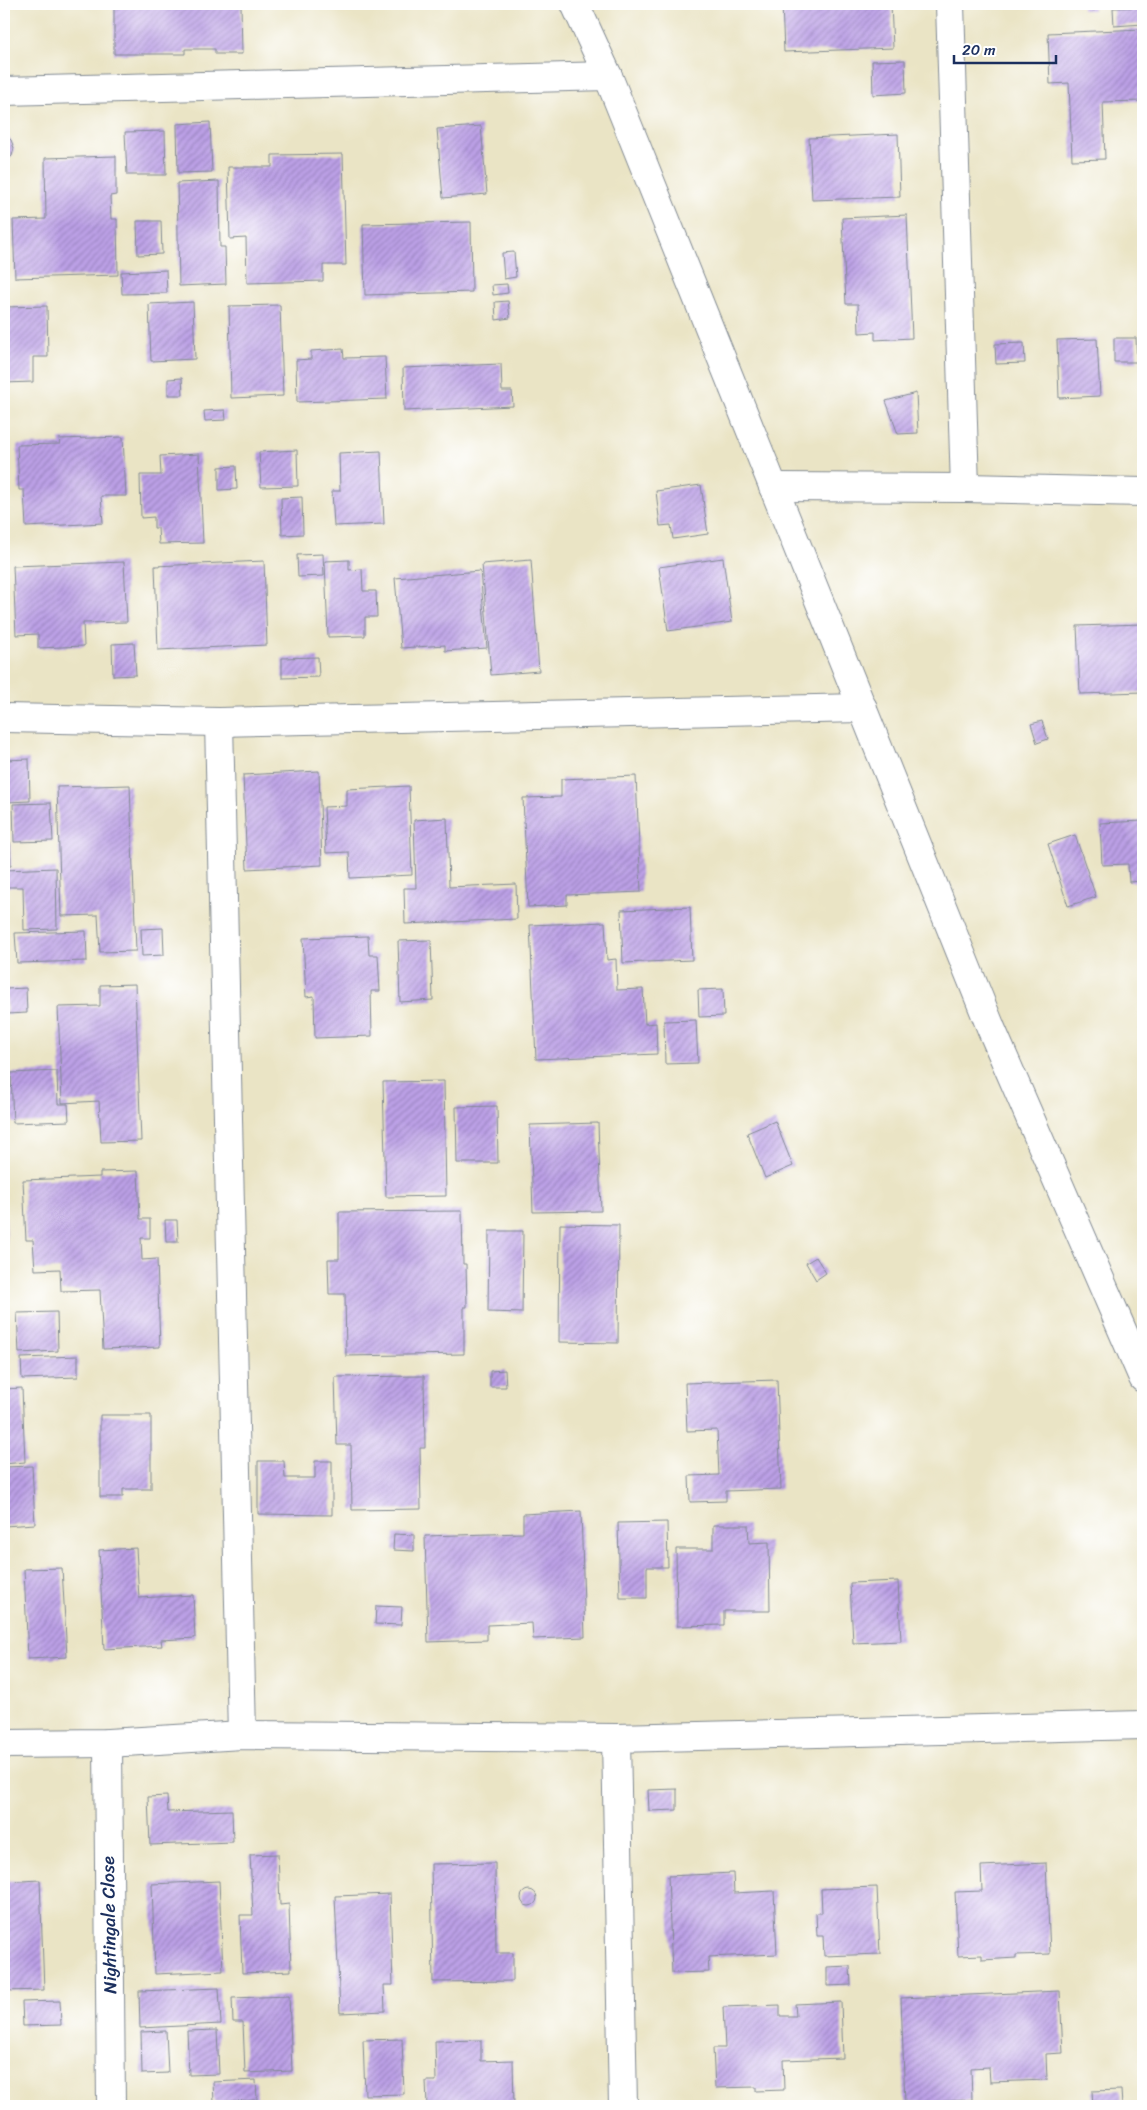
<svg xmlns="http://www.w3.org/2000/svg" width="1147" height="2110" font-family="Sriracha,sans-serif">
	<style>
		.building { fill: url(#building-hatch) }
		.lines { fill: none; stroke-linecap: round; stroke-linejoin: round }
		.minor-casing { stroke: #828a92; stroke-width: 30 }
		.tertiary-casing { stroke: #828a92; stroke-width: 30 }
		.minor { stroke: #fff; stroke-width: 28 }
		.tertiary { stroke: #fff; stroke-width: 28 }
		.labels { text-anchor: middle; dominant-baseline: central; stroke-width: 5; stroke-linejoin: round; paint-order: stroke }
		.street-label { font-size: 18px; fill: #1b2f5e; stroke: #fff }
	</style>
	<defs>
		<pattern id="building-hatch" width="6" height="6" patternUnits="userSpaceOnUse" patternTransform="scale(1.25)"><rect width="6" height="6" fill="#bca0e6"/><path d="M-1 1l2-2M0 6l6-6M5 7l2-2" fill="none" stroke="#9883be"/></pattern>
	</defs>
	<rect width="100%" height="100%" fill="#fff"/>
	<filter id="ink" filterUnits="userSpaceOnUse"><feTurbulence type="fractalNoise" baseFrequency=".02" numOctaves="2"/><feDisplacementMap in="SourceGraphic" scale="10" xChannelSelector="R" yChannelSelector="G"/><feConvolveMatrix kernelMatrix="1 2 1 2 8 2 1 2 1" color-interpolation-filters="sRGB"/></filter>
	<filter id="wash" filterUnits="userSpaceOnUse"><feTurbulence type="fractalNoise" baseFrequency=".0096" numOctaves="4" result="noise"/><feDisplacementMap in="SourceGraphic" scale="20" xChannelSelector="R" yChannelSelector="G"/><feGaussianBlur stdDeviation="1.12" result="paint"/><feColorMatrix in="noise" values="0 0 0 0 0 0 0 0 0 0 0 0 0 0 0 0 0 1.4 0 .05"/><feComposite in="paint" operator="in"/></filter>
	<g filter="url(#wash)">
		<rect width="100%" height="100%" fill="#eae4c5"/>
		<g id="blocks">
			<g class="building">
				<polygon points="114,4 241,4 242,54 215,54 215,49 185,49 185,54 114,54"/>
				<polygon points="782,4 891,4 893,48 784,52"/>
				<rect x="1082" y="4" width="12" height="6"/>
				<polygon points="1143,7 1143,24 1114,26 1113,8"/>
				<polygon points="1143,29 1143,101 1103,102 1105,159 1072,160 1069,83 1050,84 1048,33"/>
				<polygon points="905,60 906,93 873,95 872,61"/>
				<polygon points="210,122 212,172 178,173 177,124"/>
				<polygon points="481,126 487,194 443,198 437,129"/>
				<polygon points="165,131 166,175 127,175 125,132"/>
				<polygon points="4,133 11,140 14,148 12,156 4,163"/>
				<polygon points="898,134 900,197 812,200 809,138"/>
				<polygon points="343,154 346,265 323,265 323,281 247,283 246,238 230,239 228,167 272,167 272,155"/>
				<polygon points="116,156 116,195 110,196 111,219 117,219 118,275 15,278 13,220 46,219 45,158"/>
				<polygon points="219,181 220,247 225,247 226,284 179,286 177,183"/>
				<polygon points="907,215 912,338 875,340 875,332 859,333 858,304 846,304 842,218"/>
				<polygon points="137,221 161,221 162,254 138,255"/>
				<polygon points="471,222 472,292 365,295 363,224"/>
				<polygon points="514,252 516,277 504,279 502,253"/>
				<polygon points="166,270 167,293 122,294 121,272"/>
				<polygon points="507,284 508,293 493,295 492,285"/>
				<polygon points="508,301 510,318 496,320 495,302"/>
				<polygon points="193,302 195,359 151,361 149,304"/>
				<polygon points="280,305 283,396 231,398 229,306"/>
				<polygon points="47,306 48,357 33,357 33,382 4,383 4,307"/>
				<polygon points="1114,338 1136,338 1137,362 1114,362"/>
				<polygon points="1097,339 1100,396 1059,398 1057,340"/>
				<polygon points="1024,343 1025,363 996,364 995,344"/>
				<polygon points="343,349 344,358 385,357 387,399 297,402 296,360 311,359 311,351"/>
				<polygon points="501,364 502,391 512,391 513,406 404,411 403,368"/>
				<polygon points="182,378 183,395 168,395 168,379"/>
				<polygon points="916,393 918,433 898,434 886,401"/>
				<polygon points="225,410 226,420 205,421 204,411"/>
				<polygon points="123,437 126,496 101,496 103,523 26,527 24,490 19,490 17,445 60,444 59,439"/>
				<polygon points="297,450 298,486 261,487 259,452"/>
				<polygon points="381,451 384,524 334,526 332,491 340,491 339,453"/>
				<polygon points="199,454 203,543 159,544 158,528 154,528 154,517 141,518 140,475 161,475 160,456"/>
				<polygon points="236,466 237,489 219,490 219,467"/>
				<polygon points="701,485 708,534 673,539 671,525 660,526 656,491"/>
				<polygon points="302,497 303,534 282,535 281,498"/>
				<polygon points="323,554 324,576 298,577 297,555"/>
				<polygon points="723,558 732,622 668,631 659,567"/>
				<polygon points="349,560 349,570 362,569 363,591 376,591 377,617 365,617 365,636 328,637 325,561"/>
				<polygon points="531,560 539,671 491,675 482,564"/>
				<polygon points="264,561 267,645 158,650 155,566"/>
				<polygon points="124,562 127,622 83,623 84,646 38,648 38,634 16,635 13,566"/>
				<polygon points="480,571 487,648 445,651 445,645 401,648 395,578"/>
				<polygon points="1143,624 1143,692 1080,694 1077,626"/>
				<polygon points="134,643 136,675 113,676 112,644"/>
				<polygon points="318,657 319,677 282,678 282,658"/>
				<polygon points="1042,721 1048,739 1037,743 1031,724"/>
				<polygon points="29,759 30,801 7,802 6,760"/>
				<polygon points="319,771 322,865 247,869 243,775"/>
				<polygon points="636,776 641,892 567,895 567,905 528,907 523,798 561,797 561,779"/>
				<polygon points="130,785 136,951 100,952 98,915 61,916 57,787"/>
				<polygon points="409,786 412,875 350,878 349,852 326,853 324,807 347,806 347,789"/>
				<polygon points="51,803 53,841 14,842 13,804"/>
				<polygon points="447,818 449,887 516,884 517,919 405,924 404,888 416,888 414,820"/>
				<polygon points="1143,821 1143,881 1129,882 1128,864 1102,865 1100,823"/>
				<polygon points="1075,835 1096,897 1068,906 1048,844"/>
				<polygon points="4,842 10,842 11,866 4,867"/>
				<polygon points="56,868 57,929 24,930 23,887 5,887 5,870"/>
				<polygon points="690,907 692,960 623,963 621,910"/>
				<polygon points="605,922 607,960 616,959 617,990 643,989 645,1024 656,1023 657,1054 536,1059 530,925"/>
				<polygon points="163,928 164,955 142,956 141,929"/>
				<polygon points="86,931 87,961 17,963 15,933"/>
				<polygon points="368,936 369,955 378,955 380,991 371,991 372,1036 315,1038 314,996 306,997 303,938"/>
				<polygon points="431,940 433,1000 400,1002 398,941"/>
				<polygon points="135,984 141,1141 101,1142 99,1101 62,1103 58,1007 100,1006 100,985"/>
				<polygon points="26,988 27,1013 7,1014 6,989"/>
				<polygon points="723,989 724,1016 699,1017 698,990"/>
				<polygon points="696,1020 698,1063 665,1064 664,1021"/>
				<polygon points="57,1071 58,1104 68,1104 69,1121 13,1123 11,1073"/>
				<polygon points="444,1081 446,1196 386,1197 383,1082"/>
				<polygon points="497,1106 498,1163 457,1163 456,1107"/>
				<polygon points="775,1121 793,1166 765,1178 747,1133"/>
				<polygon points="598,1123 601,1211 533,1212 530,1125"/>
				<polygon points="138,1171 140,1219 150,1219 150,1238 141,1238 142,1260 157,1259 160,1347 103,1349 100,1290 61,1291 60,1269 35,1270 33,1240 26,1240 23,1180 100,1177 100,1172"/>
				<polygon points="4,1203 5,1203 7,1244 4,1244"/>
				<polygon points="462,1211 463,1264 466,1264 467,1307 464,1307 464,1354 346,1356 345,1294 329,1294 328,1259 339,1259 339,1212"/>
				<polygon points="165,1220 177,1220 178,1242 166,1242"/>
				<polygon points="560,1224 619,1225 618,1343 559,1342"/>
				<polygon points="489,1231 523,1231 522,1313 488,1312"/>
				<polygon points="816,1257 826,1273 816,1280 806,1263"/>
				<polygon points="57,1312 58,1351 19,1353 17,1313"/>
				<polygon points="78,1356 78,1377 22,1379 21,1358"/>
				<polygon points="505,1370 506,1387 490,1387 490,1371"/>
				<polygon points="424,1376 425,1448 420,1448 421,1509 352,1510 351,1445 337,1445 335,1377"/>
				<polygon points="777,1380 781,1489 726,1491 726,1501 690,1502 689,1476 719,1475 717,1430 687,1431 685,1383"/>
				<polygon points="22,1388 25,1462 4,1464 4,1389"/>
				<polygon points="100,1415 151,1415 151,1489 123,1489 123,1497 100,1497"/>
				<polygon points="258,1461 284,1461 285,1478 315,1478 315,1461 332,1461 332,1515 258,1514"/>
				<polygon points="32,1466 35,1524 4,1526 4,1467"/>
				<polygon points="581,1511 585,1637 533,1639 532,1623 487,1625 487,1640 428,1642 425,1536 523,1533 523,1514"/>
				<polygon points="667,1522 668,1567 647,1567 647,1598 620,1598 618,1523"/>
				<polygon points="713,1525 748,1525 749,1543 769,1542 770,1611 724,1611 724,1625 677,1626 676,1549 713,1549"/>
				<polygon points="394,1534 414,1535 414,1551 393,1550"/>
				<polygon points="136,1548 139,1598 193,1595 195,1638 161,1640 162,1646 104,1649 99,1550"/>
				<polygon points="62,1568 67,1657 28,1659 24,1569"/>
				<polygon points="898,1581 901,1641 853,1643 850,1583"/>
				<polygon points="376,1606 402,1607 401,1625 375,1624"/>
				<polygon points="677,1789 677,1810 649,1811 648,1790"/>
				<polygon points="167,1796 168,1812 232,1810 233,1842 150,1845 148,1797"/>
				<polygon points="278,1854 280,1905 289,1904 291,1971 242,1973 240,1915 253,1915 250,1855"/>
				<polygon points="495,1863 496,1953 513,1953 513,1981 433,1982 431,1864"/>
				<polygon points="1046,1863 1050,1954 1016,1955 1016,1958 982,1960 982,1955 958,1956 955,1892 982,1891 981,1866"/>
				<polygon points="733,1873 734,1893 774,1891 777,1954 708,1957 709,1972 672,1973 668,1876"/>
				<polygon points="40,1880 44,1990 4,1991 4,1882"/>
				<polygon points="219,1881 223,1971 155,1974 152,1884"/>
				<polygon points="877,1887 880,1954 824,1956 823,1936 817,1936 816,1913 822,1913 821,1889"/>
				<circle cx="529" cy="1898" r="8"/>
				<polygon points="390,1894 393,1985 384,1985 385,2011 340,2013 335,1896"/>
				<polygon points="850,1966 851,1985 827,1986 827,1967"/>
				<polygon points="219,1988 221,2024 140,2028 139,1991"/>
				<polygon points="1060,1991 1063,2053 1046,2054 1047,2080 990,2082 989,2067 971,2068 972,2100 905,2103 901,1998"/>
				<polygon points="289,1996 292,2071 245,2073 243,2022 233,2022 232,1998"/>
				<polygon points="60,2001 61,2025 23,2026 22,2002"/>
				<polygon points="841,2002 843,2058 783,2060 784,2090 756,2091 756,2087 715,2088 713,2048 725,2048 723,2007 780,2005 780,2016 796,2016 795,2004"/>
				<polygon points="217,2030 219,2074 189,2075 187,2031"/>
				<polygon points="166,2031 168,2073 142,2074 141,2032"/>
				<polygon points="402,2039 404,2094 365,2095 363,2040"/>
				<polygon points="481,2040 481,2061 513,2060 514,2106 427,2106 426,2081 436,2081 435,2041"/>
				<polygon points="256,2080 257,2100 214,2102 213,2082"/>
				<polygon points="1121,2090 1122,2106 1093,2106 1092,2091"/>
			</g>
		</g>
	</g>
	<g filter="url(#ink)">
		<use href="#blocks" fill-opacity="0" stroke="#828a92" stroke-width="1"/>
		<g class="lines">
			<g class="minor-casing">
				<g id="minor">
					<polyline points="4,91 608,76"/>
					<polyline points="773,487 965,488 950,4"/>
					<polyline points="965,488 1143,492"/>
					<polyline points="4,718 219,722 863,708"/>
					<polyline points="219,722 242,1735"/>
					<polyline points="616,1738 623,2106"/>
					<polyline points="108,1743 111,2106"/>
				</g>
			</g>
			<g class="tertiary-casing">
				<g id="tertiary">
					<polyline points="575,4 608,76 991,1028 1143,1378"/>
					<polyline points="4,1744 108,1743 242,1735 616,1738 1143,1725"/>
				</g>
			</g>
			<use href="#minor" class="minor"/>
			<use href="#tertiary" class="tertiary"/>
		</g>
	</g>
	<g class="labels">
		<g class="street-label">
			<text transform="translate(109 1925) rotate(-91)">Nightingale Close</text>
		</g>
	</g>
	<rect width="1147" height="2110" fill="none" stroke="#fff" stroke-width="20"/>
	<path d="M954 55v8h102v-8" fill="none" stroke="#1b2f5e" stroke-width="2.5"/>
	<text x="962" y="55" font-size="15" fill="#1b2f5e" stroke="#ffffff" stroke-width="4" paint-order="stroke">20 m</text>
</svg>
